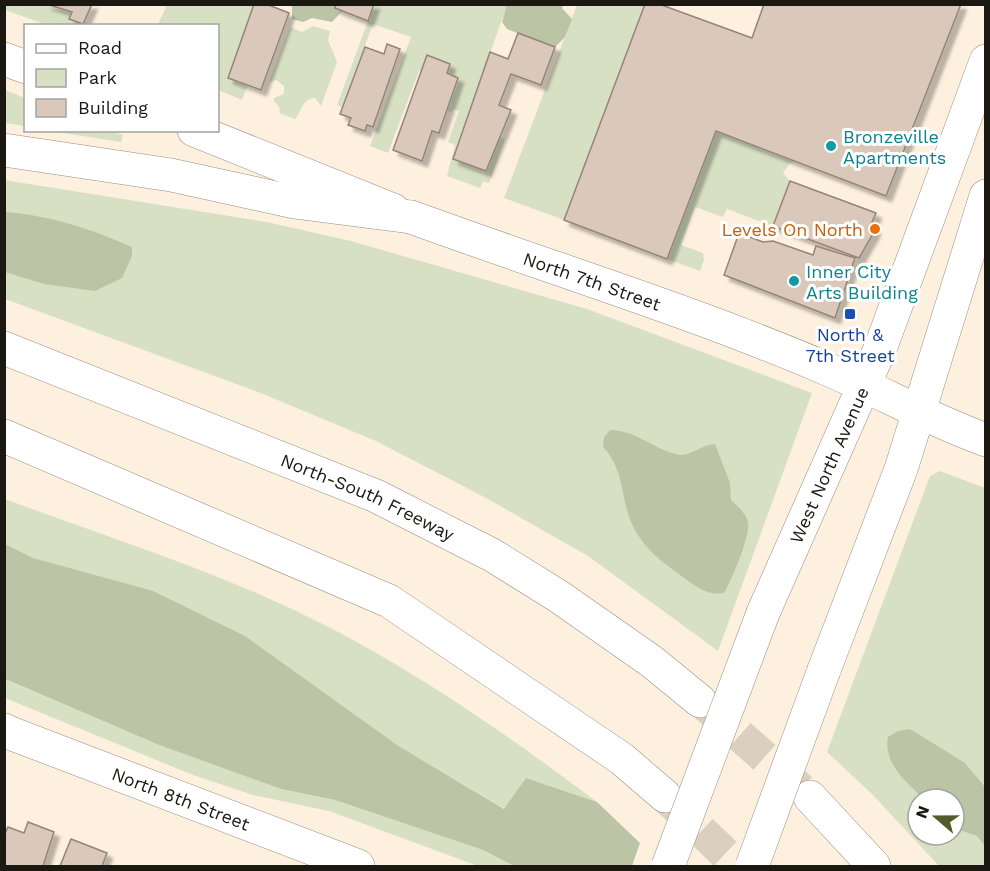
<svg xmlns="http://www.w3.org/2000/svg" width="990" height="871" font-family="'Work Sans',sans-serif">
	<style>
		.green { fill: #d8e0c3; fill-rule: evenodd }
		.forest { fill: #bbc4a5 }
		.building { fill: #dac8bb; stroke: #958478; stroke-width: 1.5; filter: url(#shadow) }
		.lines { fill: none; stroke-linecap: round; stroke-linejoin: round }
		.motorway-tunnel { stroke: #dbcfc0; stroke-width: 33; stroke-dasharray: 33 16; stroke-linecap: butt }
		.tertiary-casing { stroke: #998d7e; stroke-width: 34 }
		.secondary-casing { stroke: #998d7e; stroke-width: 34 }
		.motorway-casing { stroke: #998d7e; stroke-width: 34 }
		.tertiary { stroke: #fff; stroke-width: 33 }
		.secondary { stroke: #fff; stroke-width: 33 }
		.motorway { stroke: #fff; stroke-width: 33 }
		.secondary-bridge-casing { stroke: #998d7e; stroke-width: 34; stroke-linecap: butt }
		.secondary-bridge { stroke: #fff; stroke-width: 33 }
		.culture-dot { fill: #0f9aa8; stroke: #fff; stroke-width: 2 }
		.food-dot { fill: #e8710a; stroke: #fff; stroke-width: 2 }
		.transit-dot { fill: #1a4fb4; stroke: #fff; stroke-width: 2 }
		.labels { text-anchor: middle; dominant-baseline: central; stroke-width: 6; stroke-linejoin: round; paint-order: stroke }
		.culture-label { font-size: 18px; fill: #0d838f; stroke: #fff; text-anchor: start }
		.food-label { font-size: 18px; fill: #c56008; stroke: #fff; text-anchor: end }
		.street-label { font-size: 18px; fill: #1b1711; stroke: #fff }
		.transit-label { font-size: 18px; fill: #164399; stroke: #fff }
	</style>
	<defs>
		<filter id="shadow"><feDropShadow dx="5.5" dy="5.5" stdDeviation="1.5" flood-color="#0004"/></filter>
	</defs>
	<rect width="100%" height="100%" fill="#fdf0df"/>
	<g class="green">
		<polygon points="4,5 46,5 72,12 70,18 88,23 87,25 47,25 5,10"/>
		<polygon points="167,5 254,5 228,78 247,86 242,100 218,90 218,26 157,26"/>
		<polygon points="374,5 507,5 453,159 486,171 498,137 505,139 489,183 483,181 480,188 447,176 455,145 448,142 459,111 453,109 452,112 447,111 459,80 447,73 450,64 428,56 422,72 419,71 388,153 370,146 411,37 373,24 342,107 337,105"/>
		<polygon points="577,5 645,5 564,220 504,198"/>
		<path d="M313,26L330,31L328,40L337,62L321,106L315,98C302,99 302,111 295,119L279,113L280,108L274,101V98L284,94V86L276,80L269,82L290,27L302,32Z"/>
		<polygon points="5,90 25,98 25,126 5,123"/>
		<polygon points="51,131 111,131 123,135 121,142"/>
		<polygon points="716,131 796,162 790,163 783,173 790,181 773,226 727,209 723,217 695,207 681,245 703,253 704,260 700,271 667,259"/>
		<polygon points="4,180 267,222 351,241 587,309 812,393 718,651 588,556 488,499 376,441 258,392 5,299"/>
		<path d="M940,471L985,488V866H939L873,795L827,752L930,476ZM918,799H954V835H918Z"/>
		<path d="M5,499C96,533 192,563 281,604C392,654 500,729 597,802L526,778L505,809L397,745L5,544Z"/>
		<polygon points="4,679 159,745 281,789 335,800 483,850 514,866 478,866 329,811 253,795 193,775 5,698"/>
	</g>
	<g class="forest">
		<polygon points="507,4 563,5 562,8 572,19 565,37 555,47 507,29 502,22"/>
		<polygon points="292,5 348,5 332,22 312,18 303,22 292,19"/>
		<path d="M5,212C52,216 88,228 132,247V256L122,278L95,291L44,284L5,272Z"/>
		<path d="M610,430C636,430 656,451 680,455C691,456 703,444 715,444L730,483L731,500C737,506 746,513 748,522C751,535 731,581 724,593C707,596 697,587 683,577C662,562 643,548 632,524C620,497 625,470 603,447L604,437Z"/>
		<polygon points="5,544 33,558 153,591 245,636 397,745 504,809 526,778 597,802 640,843 632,866 514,866 483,850 335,800 281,789 159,745 5,679"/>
		<path d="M910,729L965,763L985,787V846L977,836L954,828V799H924C906,782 883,763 888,737L898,731Z"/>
	</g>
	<g class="building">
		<polygon points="46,4 92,4 83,24 69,19 72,12"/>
		<polygon points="254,4 266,4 289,13 261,90 228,78"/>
		<polygon points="336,4 374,4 368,21 335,8"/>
		<polygon points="645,4 659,4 752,38 764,4 961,4 886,196 716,131 667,259 564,220"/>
		<polygon points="518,33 555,47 541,85 511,74 499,105 511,110 486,171 453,159 490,52 508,59"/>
		<polygon points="387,44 400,49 373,127 367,125 365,131 348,125 351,118 340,114 365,47 384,54"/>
		<polygon points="427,55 450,64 447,73 458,78 439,133 432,131 422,161 393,150"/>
		<polygon points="790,181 876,213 872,222 875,229 873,234 859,258 773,226"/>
		<polygon points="739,233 763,242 773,241 813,255 816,246 855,258 835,318 724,275"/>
		<polygon points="28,822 54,832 43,866 4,866 4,836 8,827 24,833"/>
		<polygon points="71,839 107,853 102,866 60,866"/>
	</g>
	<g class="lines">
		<g class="motorway-tunnel">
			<polyline points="703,703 806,794"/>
			<polyline points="666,797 738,866"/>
		</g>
		<g class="tertiary-casing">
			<g id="tertiary">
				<polyline points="4,59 26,67"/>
				<polyline points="194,130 393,210"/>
			</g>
		</g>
		<g class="secondary-casing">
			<g id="secondary">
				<path id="s1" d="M411,217C550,268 692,311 827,369C881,392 931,420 986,440"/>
				<path id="s2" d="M763,613L880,349L986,61"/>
				<polyline points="824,670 901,469 986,196"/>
				<path id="s3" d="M10,733L358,866"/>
			</g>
		</g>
		<g class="motorway-casing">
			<g id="motorway">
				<polyline points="4,150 171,175 294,202 411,217"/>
				<path id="s4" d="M4,348L376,496L492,555L558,596L651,661L700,701"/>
				<polyline points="4,436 389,601 622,759 665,796"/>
				<polyline points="4,730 10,733"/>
				<polyline points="810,797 874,866"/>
			</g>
		</g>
		<use href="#tertiary" class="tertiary"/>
		<use href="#secondary" class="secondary"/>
		<use href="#motorway" class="motorway"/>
		<g class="secondary-bridge-casing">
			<g id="secondary-bridge">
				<polyline points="668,866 763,613"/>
				<polyline points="752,866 824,670"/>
			</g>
		</g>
		<use href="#secondary-bridge" class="secondary-bridge"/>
	</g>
	<g class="culture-dot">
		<circle cx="831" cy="146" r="6"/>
		<circle cx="794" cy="281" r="6"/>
	</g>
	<circle class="food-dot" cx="875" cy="229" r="6"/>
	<rect class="transit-dot" x="844" y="308" width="12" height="12" rx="3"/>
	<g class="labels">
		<g class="culture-label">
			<text x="843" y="136">Bronzeville<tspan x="843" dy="21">Apartments</tspan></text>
			<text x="806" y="271">Inner City<tspan x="806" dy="21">Arts Building</tspan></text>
		</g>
		<g class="food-label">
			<text x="863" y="229">Levels On North</text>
		</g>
		<g class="street-label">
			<text stroke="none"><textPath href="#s1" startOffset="192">North 7th Street</textPath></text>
			<text stroke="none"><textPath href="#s2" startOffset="162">West North Avenue</textPath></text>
			<text stroke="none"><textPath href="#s4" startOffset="393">North-South Freeway</textPath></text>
			<text stroke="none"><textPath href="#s3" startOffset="183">North 8th Street</textPath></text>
		</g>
		<g class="transit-label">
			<text x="850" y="334">North &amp;<tspan x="850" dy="21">7th Street</tspan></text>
		</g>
	</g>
	<rect width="990" height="871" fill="none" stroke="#1b1711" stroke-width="12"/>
	<rect x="24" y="24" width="195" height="108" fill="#ffffff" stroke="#a4a2a0" stroke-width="1.5"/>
	<rect x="36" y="44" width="30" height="9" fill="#ffffff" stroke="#a4a2a0" stroke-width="1.5"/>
	<text x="78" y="54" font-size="18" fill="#1b1711">Road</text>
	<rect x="36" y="69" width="30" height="18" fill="#d8e0c3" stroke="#a4a2a0" stroke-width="1.5"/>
	<text x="78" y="84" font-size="18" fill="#1b1711">Park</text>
	<rect x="36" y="99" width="30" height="18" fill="#dac8bb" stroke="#a4a2a0" stroke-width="1.5"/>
	<text x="78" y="114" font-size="18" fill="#1b1711">Building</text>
	<g transform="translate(936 817) rotate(290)"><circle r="28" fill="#ffffff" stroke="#a4a2a0" stroke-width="1.5"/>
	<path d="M0-4.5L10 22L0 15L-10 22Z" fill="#545b2a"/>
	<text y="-9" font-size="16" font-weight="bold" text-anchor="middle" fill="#1b1711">N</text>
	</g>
</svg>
